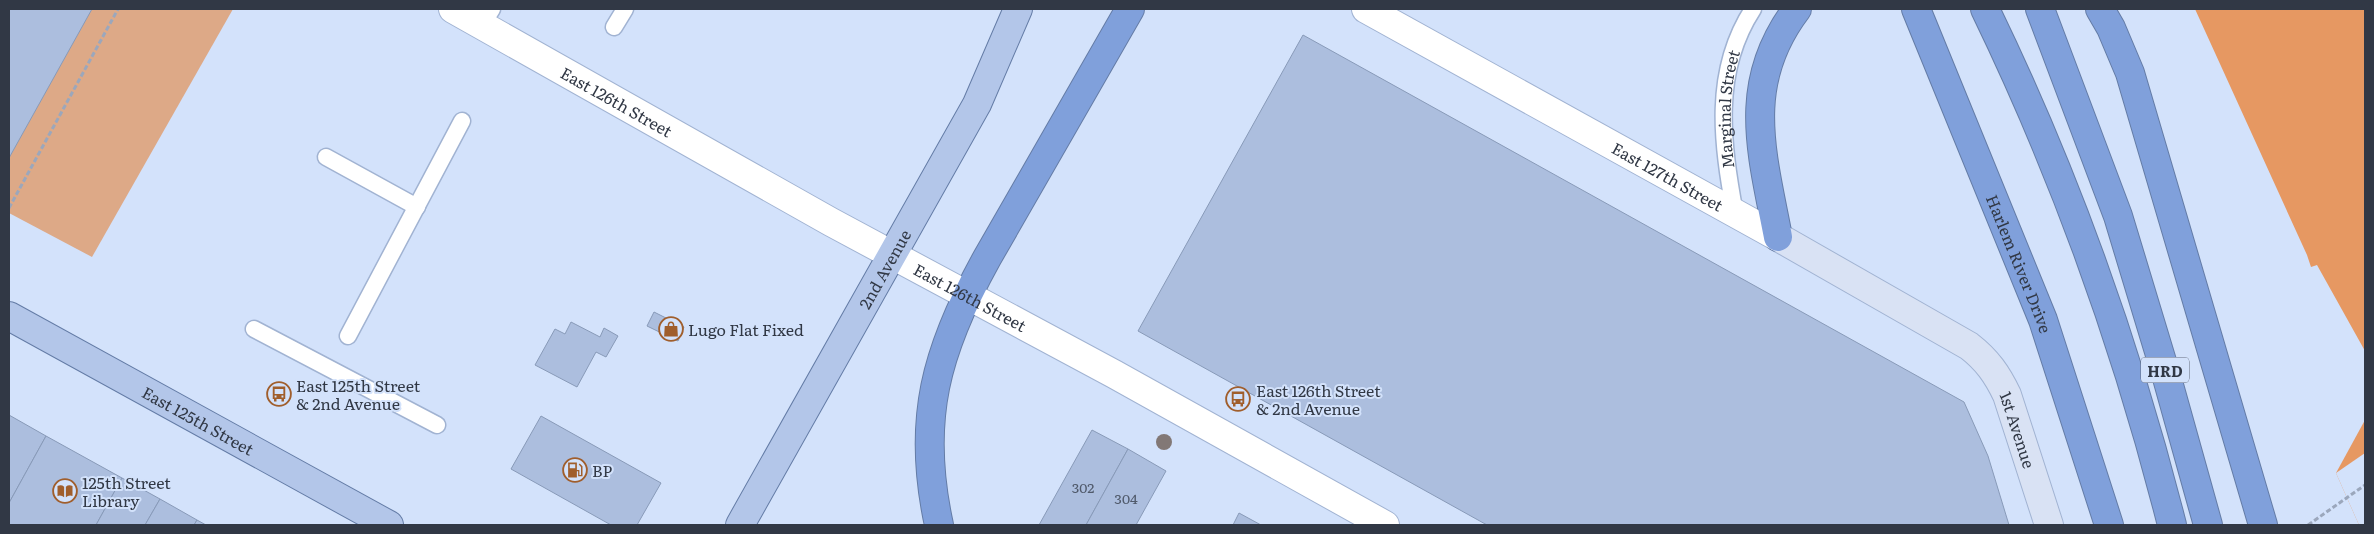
<svg xmlns="http://www.w3.org/2000/svg" width="2374" height="534" font-family="Literata,serif">
	<style>
		.green { fill: #dda987 }
		.water { fill: #e69862 }
		.pier { fill: #d3e2fb }
		.building { fill: #acbede; stroke: #889ab8 }
		.lines { fill: none; stroke-linecap: round; stroke-linejoin: round }
		.service-casing { stroke: #a1b3d2; stroke-width: 19 }
		.minor-casing { stroke: #a1b3d2; stroke-width: 30 }
		.secondary-casing { stroke: #a1b3d2; stroke-width: 30 }
		.primary-casing { stroke: #647ca6; stroke-width: 30 }
		.motorway-casing { stroke: #647ca6; stroke-width: 30 }
		.path { stroke: #9ba7bc; stroke-width: 3; stroke-dasharray: 5 2.5; stroke-linecap: butt }
		.service { stroke: #fff; stroke-width: 16 }
		.minor { stroke: #fff; stroke-width: 28 }
		.secondary { stroke: #d9e2f4; stroke-width: 28 }
		.primary { stroke: #b3c6e9; stroke-width: 28 }
		.motorway { stroke: #80a0db; stroke-width: 28 }
		.tree { fill: #827876 }
		.labels { text-anchor: middle; dominant-baseline: central; stroke-width: 4; stroke-linejoin: round; paint-order: stroke }
		.number-label { font-size: 14px; fill: #505a6b }
		.shield { fill: #d3e2fb; stroke: #626b7c; stroke-width: 1 }
		.shield-label { font-size: 15px; font-weight: bold; fill: #313845 }
		.street-label { font-size: 16px; fill: #313845; stroke: #d3e2fb }
		.poi-label { font-size: 16px; fill: #313845; stroke: #d3e2fb; text-anchor: start }
	</style>
	<rect width="100%" height="100%" fill="#d3e2fb"/>
	<polygon class="green" points="91,9 233,9 92,257 9,213 9,157"/>
	<g class="water">
		<polygon points="2195,9 2365,9 2365,351 2317,265 2311,267 2307,255"/>
		<polygon points="2365,420 2365,525 2359,525 2336,473"/>
	</g>
	<polygon class="pier" points="2365,453 2365,525 2359,525 2336,473"/>
	<g class="building">
		<polygon points="9,9 92,9 9,158"/>
		<polygon points="1303,35 1964,402 1988,456 2009,525 1487,525 1138,331"/>
		<polygon points="654,312 684,327 678,341 647,326"/>
		<polygon points="571,322 600,337 604,328 618,336 606,357 596,352 577,387 535,365 555,329 565,334"/>
		<polygon points="9,415 46,436 9,503"/>
		<polygon points="541,416 661,483 637,525 611,525 511,469"/>
		<polygon points="1092,430 1128,449 1086,525 1039,525"/>
		<polygon points="46,436 122,478 96,525 9,525 9,503"/>
		<polygon points="1128,449 1166,471 1136,525 1086,525"/>
		<polygon points="122,478 160,499 145,525 96,525"/>
		<polygon points="160,499 197,520 194,525 145,525"/>
		<polygon points="1239,513 1261,525 1233,525"/>
		<polygon points="197,520 206,525 194,525"/>
	</g>
	<g class="lines">
		<g class="service-casing">
			<g id="service">
				<polyline points="482,25 492,9"/>
				<polyline points="614,27 625,9"/>
				<polyline points="326,157 417,207"/>
				<path id="s1" d="M1735,214C1722,143 1712,72 1753,9"/>
				<polyline points="254,329 437,425"/>
				<polyline points="348,336 462,121"/>
			</g>
		</g>
		<g class="minor-casing">
			<g id="minor">
				<path id="s2" d="M453,9L831,222L1114,374L1385,525"/>
				<path id="s3" d="M1366,9L1778,237"/>
			</g>
		</g>
		<g class="secondary-casing">
			<g id="secondary">
				<path id="s4" d="M1778,237L1969,346C1987,360 1997,374 2007,395L2049,525"/>
			</g>
		</g>
		<g class="primary-casing">
			<g id="primary">
				<path id="s5" d="M9,316L389,525"/>
				<path id="s6" d="M740,525L977,104L1018,9"/>
			</g>
		</g>
		<g class="motorway-casing">
			<g id="motorway">
				<path id="s7" d="M1916,9L2043,320L2109,525"/>
				<path d="M1985,9C2065,174 2127,347 2172,525"/>
				<polyline points="2040,9 2118,216 2167,378 2208,525"/>
				<polyline points="2100,9 2111,28 2130,73 2263,525"/>
				<path d="M1778,237C1762,153 1740,84 1797,9"/>
				<path d="M939,525C916,420 936,350 987,258L1130,9"/>
			</g>
		</g>
		<g class="path">
			<polyline points="9,208 118,9"/>
			<polyline points="2308,525 2365,485"/>
		</g>
		<use href="#service" class="service"/>
		<use href="#minor" class="minor"/>
		<use href="#secondary" class="secondary"/>
		<use href="#primary" class="primary"/>
		<use href="#motorway" class="motorway"/>
	</g>
	<circle class="tree" cx="1164" cy="442" r="8"/>
	<defs>
		<g id="shop-ring" transform="scale(1.25)"><circle r="9.5" fill="#d3e2fb" stroke="#a05e2c" stroke-width="1.5"/><path d="M-5-2.5h2.3a2.7 3.5 0 0 1 5.4 0H5L5.5 6h-11ZM-1.5-2.5h3a1.5 2.3 0 0 0-3 0Z" fill="#a05e2c"/></g>
		<g id="bus-ring" transform="scale(1.25)"><circle r="9.5" fill="#d3e2fb" stroke="#a05e2c" stroke-width="1.5"/><path d="M-5-6H5V4H4V6H2V4H-2V6H-4V4H-5ZM-3.5-4V0h7V-4ZM-3.5 1.2v1.5H-2V1.2ZM2 1.2v1.5H3.5V1.2Z" fill="#a05e2c"/></g>
		<g id="fuel-ring" transform="scale(1.25)"><circle r="9.5" fill="#d3e2fb" stroke="#a05e2c" stroke-width="1.5"/><path d="M-5.5-6h7V0h2V4h1.3V-2.5L3-4.5l.8-.8L6-3V5H2.5V1h-1V6h-7ZM-4.2-4.7v3.2H.2V-4.7Z" fill="#a05e2c"/></g>
		<g id="library-ring" transform="scale(1.25)"><circle r="9.5" fill="#d3e2fb" stroke="#a05e2c" stroke-width="1.5"/><path d="M-6-4Q-3-5.5-.7-3.5V5Q-3 3-6 4ZM6-4Q3-5.5 .7-3.5V5Q3 3 6 4Z" fill="#a05e2c"/></g>
	</defs>
	<g fill-rule="evenodd">
		<use href="#shop-ring" x="671" y="329"/>
		<use href="#bus-ring" x="279" y="394"/>
		<use href="#bus-ring" x="1238" y="399"/>
		<use href="#fuel-ring" x="575" y="470"/>
		<use href="#library-ring" x="65" y="491"/>
	</g>
	<g class="labels">
		<g class="number-label">
			<text x="1083" y="487">302</text>
			<text x="1126" y="498">304</text>
		</g>
		<rect class="shield" x="2141" y="357.5" width="48" height="25" rx="4"/>
		<g class="shield-label">
			<text x="2165" y="370">HRD</text>
		</g>
		<g class="street-label">
			<text stroke="none"><textPath href="#s2" startOffset="188">East 126th Street</textPath></text>
			<text stroke="none"><textPath href="#s1" startOffset="106">Marginal Street</textPath></text>
			<text stroke="none"><textPath href="#s3" startOffset="345">East 127th Street</textPath></text>
			<text stroke="none"><textPath href="#s7" startOffset="275">Harlem River Drive</textPath></text>
			<text stroke="none"><textPath href="#s6" startOffset="294">2nd Avenue</textPath></text>
			<text stroke="none"><textPath href="#s2" startOffset="592">East 126th Street</textPath></text>
			<text stroke="none"><textPath href="#s5" startOffset="216">East 125th Street</textPath></text>
			<text stroke="none"><textPath href="#s4" startOffset="319">1st Avenue</textPath></text>
		</g>
		<g class="poi-label">
			<text x="688" y="329">Lugo Flat Fixed</text>
			<text x="296" y="385">East 125th Street<tspan x="296" dy="18">&amp; 2nd Avenue</tspan></text>
			<text x="1256" y="390">East 126th Street<tspan x="1256" dy="18">&amp; 2nd Avenue</tspan></text>
			<text x="592" y="470">BP</text>
			<text x="82" y="482">125th Street<tspan x="82" dy="18">Library</tspan></text>
		</g>
	</g>
	<rect width="2374" height="534" fill="none" stroke="#313845" stroke-width="20"/>
</svg>
